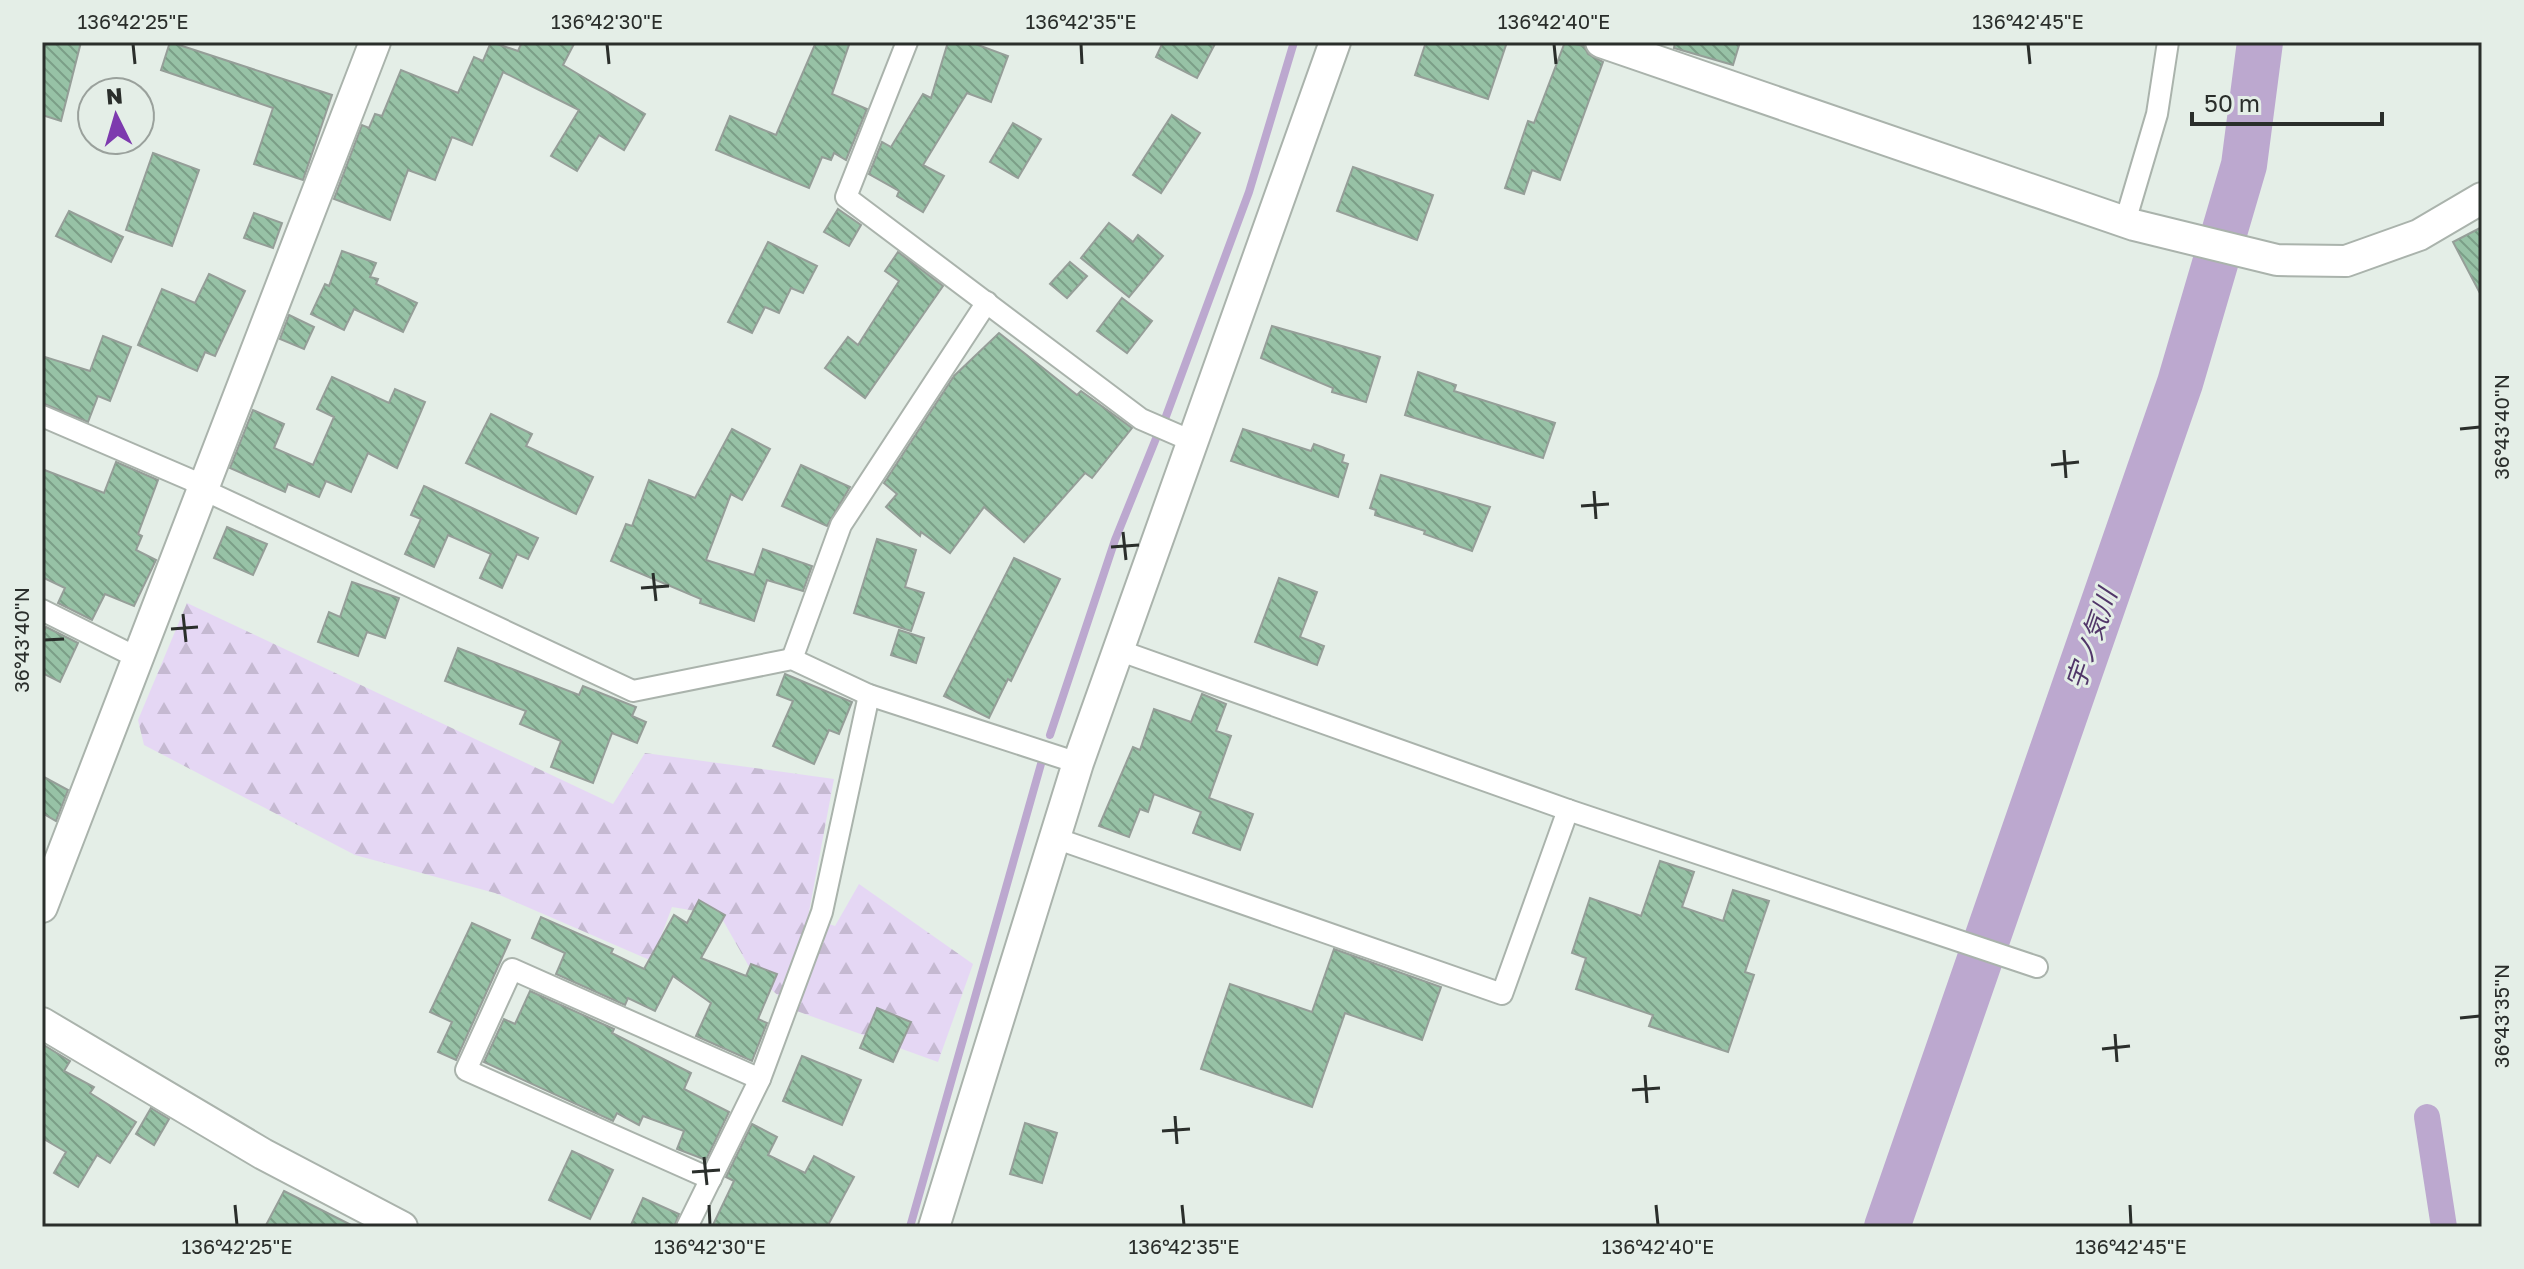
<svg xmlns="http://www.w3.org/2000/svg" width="2524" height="1269" font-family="'Golos Text','Noto Sans JP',sans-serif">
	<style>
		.forest { fill: url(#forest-firs) }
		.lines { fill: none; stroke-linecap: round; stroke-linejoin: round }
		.stream { stroke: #bca8cf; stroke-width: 8 }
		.canal { stroke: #bca8cf; stroke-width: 26 }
		.river { stroke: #bca8cf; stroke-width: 46 }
		.building { fill: url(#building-back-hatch); stroke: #959e98; stroke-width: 2 }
		.street-casing { stroke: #aab3ac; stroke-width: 24 }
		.secondary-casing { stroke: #aab3ac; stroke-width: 34 }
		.street { stroke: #fff; stroke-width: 20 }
		.secondary { stroke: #fff; stroke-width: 30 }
		.ticks { fill: none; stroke: #2a2e2b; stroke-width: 3 }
		.labels { text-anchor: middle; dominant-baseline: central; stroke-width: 6; stroke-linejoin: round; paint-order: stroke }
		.water-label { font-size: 26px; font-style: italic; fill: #513669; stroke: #e4eee7 }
		.neatline { fill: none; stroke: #2a2e2b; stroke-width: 3 }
		.ticks-label { font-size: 20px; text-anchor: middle; fill: #2a2e2b }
	</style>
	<defs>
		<pattern id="forest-firs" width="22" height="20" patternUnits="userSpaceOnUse" patternTransform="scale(2)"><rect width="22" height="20" fill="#e5d7f4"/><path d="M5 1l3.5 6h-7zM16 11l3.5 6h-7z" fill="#c5b9d1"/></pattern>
		<pattern id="building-back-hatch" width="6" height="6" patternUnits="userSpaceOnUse" patternTransform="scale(2)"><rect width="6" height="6" fill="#97c2a6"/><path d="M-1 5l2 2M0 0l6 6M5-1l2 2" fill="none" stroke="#7b9e87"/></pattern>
	</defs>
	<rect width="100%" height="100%" fill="#e4eee7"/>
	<polygon class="forest" points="187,603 613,804 645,753 834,779 808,917 835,926 859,884 973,964 938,1062 794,1010 752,972 720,915 672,907 652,961 495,893 355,855 144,745 138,720"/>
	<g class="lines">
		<g class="stream">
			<polyline points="1165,419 1249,192 1294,42"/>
			<polyline points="1050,735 1115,540 1157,436"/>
			<polyline points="910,1227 1041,764"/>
		</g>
		<polyline class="canal" points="2427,1117 2444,1227"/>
		<polyline class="river" points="1887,1227 2180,383 2244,165 2260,42"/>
	</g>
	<g class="building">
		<polygon points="42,42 81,42 61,121 42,115"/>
		<polygon points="170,42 332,95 303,180 254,164 273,108 161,70"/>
		<polygon points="491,42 518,51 522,42 575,42 563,65 645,114 624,150 599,135 577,171 551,156 579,110 503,72 472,145 452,137 435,180 408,170 390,220 334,199 362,125 369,128 375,114 382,116 401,70 458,93 474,57 483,61"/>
		<polygon points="816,42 850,42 832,94 867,109 846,160 834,153 831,160 822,157 809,188 716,150 730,116 776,135"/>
		<polygon points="948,42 970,42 1008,56 991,102 967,93 923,165 944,176 923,212 897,196 899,191 869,174 882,142 891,147 923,94 931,98"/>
		<polygon points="1163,42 1216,42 1197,78 1156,57"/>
		<polygon points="1426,42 1507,42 1488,99 1415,75"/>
		<polygon points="1565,42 1584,46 1588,54 1603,62 1560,180 1532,170 1524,194 1505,188 1528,121 1534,123"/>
		<polygon points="1675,42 1740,42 1733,65 1674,48"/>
		<polygon points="1172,115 1200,133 1161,193 1133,175"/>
		<polygon points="1013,123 1041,139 1018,178 990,162"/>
		<polygon points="153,153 199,170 172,246 126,230"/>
		<polygon points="1353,167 1433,195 1417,240 1337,211"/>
		<polygon points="838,209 861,225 849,246 824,232"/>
		<polygon points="69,211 123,237 111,262 56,236"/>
		<polygon points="254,213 282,223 273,248 244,238"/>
		<polygon points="1109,223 1133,242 1138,235 1163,256 1129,297 1081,258"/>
		<polygon points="2482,227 2482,297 2453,242"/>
		<polygon points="768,242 817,266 803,293 791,288 779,313 765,307 752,333 728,322"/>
		<polygon points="342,251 376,263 370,277 378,279 376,284 417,303 403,332 354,309 344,330 311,314 325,284 329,286"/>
		<polygon points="898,252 943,286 865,398 825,368 848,337 858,345 899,281 885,271"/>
		<polygon points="1070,262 1087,276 1067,298 1050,284"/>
		<polygon points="209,274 245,291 215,356 205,352 197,371 138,345 162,289 195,303"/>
		<polygon points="1122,298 1152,321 1127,353 1097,331"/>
		<polygon points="289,315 314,327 304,349 280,339"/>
		<polygon points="1272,326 1380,357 1366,402 1332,392 1333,388 1261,358"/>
		<polygon points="999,333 1077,395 1081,391 1132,428 1092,478 1085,473 1024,542 984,507 950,553 921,532 920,536 886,507 897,494 884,483 954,376"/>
		<polygon points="103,336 131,347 110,401 98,396 88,422 42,403 42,356 90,371"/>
		<polygon points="1418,372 1456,385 1454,391 1555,423 1543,458 1405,415"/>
		<polygon points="332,377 389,403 395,389 425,402 397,468 368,453 351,492 326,481 319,497 288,484 285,492 230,468 253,410 284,424 274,448 313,465 334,417 317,409"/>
		<polygon points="491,414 532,434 526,446 593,477 576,514 466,463"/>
		<polygon points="732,429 770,449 742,500 731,494 706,560 754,575 763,549 812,566 803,591 767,580 754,621 700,603 701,599 611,561 626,524 632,526 649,480 695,498"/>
		<polygon points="1243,429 1311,451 1314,444 1344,455 1342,462 1348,464 1338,497 1231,461"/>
		<polygon points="116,462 158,480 138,534 142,536 136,550 156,560 134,606 105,594 92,620 58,603 65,588 42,577 42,469 104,493"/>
		<polygon points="801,465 850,487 827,526 782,506"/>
		<polygon points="1381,475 1490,507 1472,551 1424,534 1425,531 1375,515 1376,510 1370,508"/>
		<polygon points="424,486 538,538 528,559 517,554 502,588 480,578 491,554 448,535 434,567 405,554 421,519 411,515"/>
		<polygon points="227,527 267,544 253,575 214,558"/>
		<polygon points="877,539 916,550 905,587 924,593 911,631 854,613"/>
		<polygon points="1014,558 1060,579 1011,681 1008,679 989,718 944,696"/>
		<polygon points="1279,578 1317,592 1300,637 1324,646 1317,665 1255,642"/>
		<polygon points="352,582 399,598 385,638 367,632 358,656 318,642 329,612 340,617"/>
		<polygon points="46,627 78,643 60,682 42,673 42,635"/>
		<polygon points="899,630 924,638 916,663 891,655"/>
		<polygon points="458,648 579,695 583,686 636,707 632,716 646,722 637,743 612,733 593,783 551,767 561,741 520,724 526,711 445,681"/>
		<polygon points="785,674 852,702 839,734 829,730 814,764 773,746 793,701 777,695"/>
		<polygon points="1202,694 1226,704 1216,731 1231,736 1209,798 1253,814 1240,850 1193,833 1201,812 1154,794 1148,812 1140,809 1129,837 1099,826 1133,747 1140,750 1154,709 1191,722"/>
		<polygon points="42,776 68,790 56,821 42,813"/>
		<polygon points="1660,861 1694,872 1682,907 1723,921 1733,890 1769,901 1745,972 1754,975 1728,1052 1649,1026 1653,1015 1576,989 1586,958 1572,953 1590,898 1641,916"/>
		<polygon points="699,900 725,915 701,958 746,976 751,964 777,974 758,1019 767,1023 752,1061 696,1036 711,1003 673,976 655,1011 628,998 625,1005 556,974 565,953 532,938 541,917 613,949 611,953 644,969 674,915 687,923"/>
		<polygon points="472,923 510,940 456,1060 438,1052 452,1022 430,1012"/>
		<polygon points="1334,949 1441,987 1422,1040 1345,1013 1312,1107 1201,1069 1230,984 1312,1012"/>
		<polygon points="530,991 614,1029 612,1033 691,1073 684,1089 729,1112 706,1160 677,1149 684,1131 643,1116 639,1125 617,1113 613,1121 484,1062 504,1019 515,1024"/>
		<polygon points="877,1008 911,1022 893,1062 860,1048"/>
		<polygon points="42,1044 70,1061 64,1071 94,1087 90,1093 136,1122 110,1163 97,1155 78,1187 54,1173 66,1152 42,1138"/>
		<polygon points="802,1056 861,1080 842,1125 783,1101"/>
		<polygon points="151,1108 169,1119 154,1145 136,1134"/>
		<polygon points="1025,1123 1057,1133 1042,1183 1010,1174"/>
		<polygon points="752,1124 777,1137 768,1155 805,1173 814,1156 854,1177 827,1227 712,1227 734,1181 726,1177"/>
		<polygon points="572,1151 613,1170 590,1219 549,1200"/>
		<polygon points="284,1191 355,1227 265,1227"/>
		<polygon points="643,1198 679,1214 674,1227 630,1227"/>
	</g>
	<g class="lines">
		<g class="street-casing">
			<g id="street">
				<polyline points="907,42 846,197 1141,419 1194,442"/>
				<polyline points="2125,222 2157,114 2168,42"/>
				<polyline points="42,416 191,480 204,490 633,691 792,659 869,695 1078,763"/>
				<polyline points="42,610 138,658"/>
				<polyline points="1118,650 1568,810 2037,967"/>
				<polyline points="792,659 841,525 987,302"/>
				<polyline points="1055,838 1502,994 1568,810"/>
				<polyline points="711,1179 466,1070 512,969 760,1079"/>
				<polyline points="687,1227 760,1079 822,912 869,695"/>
			</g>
		</g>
		<g class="secondary-casing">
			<g id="secondary">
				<polyline points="1601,42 2134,225 2277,260 2346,261 2419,235 2482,198"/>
				<polyline points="42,907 375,42"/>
				<polyline points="42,1023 263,1154 402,1227"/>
				<polyline points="934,1227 1078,763 1335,42"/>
			</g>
		</g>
		<use href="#street" class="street"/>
		<use href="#secondary" class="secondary"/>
	</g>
	<path class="ticks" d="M133,44L135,64M607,44L609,64M1081,44L1082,64M1554,44L1556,64M2028,44L2030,64M2460,429L2480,427M2064,450L2066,478M2051,465L2079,462M1594,491L1596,519M1581,506L1609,504M1123,532L1126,560M1111,547L1139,545M653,573L656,601M641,588L669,586M183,614L186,642M171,629L198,627M44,640L64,639M2460,1018L2480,1016M2115,1034L2117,1062M2102,1049L2130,1046M1645,1075L1647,1103M1632,1090L1660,1088M1175,1116L1177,1144M1162,1131L1190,1129M704,1157L707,1185M692,1172L720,1170M235,1205L237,1225M709,1205L710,1225M1182,1205L1184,1225M1656,1205L1658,1225M2130,1205L2131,1225"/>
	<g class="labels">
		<g class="water-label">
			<text transform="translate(2091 639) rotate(-71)">宇ノ気川</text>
		</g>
	</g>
	<rect width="2524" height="1269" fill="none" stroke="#e4eee7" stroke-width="88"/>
	<g transform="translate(116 116) rotate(355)"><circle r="38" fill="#e4eee7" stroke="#9aa19c" stroke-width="2"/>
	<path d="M0-6L14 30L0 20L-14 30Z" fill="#7d3aae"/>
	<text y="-12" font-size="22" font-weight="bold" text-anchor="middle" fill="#2a2e2b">N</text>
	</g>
	<path d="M2192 112v12h190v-12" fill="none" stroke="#2a2e2b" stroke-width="4"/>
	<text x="2204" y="112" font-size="24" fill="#2a2e2b" stroke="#e4eee7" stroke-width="6" paint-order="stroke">50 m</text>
	<rect x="44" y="44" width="2436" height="1181" class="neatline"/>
	<g class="ticks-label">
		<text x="133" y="29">136°42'25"E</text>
		<text x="607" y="29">136°42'30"E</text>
		<text x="1081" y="29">136°42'35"E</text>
		<text x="1554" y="29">136°42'40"E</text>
		<text x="2028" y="29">136°42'45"E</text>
		<text transform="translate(2502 427) rotate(-90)" y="7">36°43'40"N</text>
		<text transform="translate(22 640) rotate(-90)" y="7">36°43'40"N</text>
		<text transform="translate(2502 1016) rotate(-90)" y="7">36°43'35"N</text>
		<text x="237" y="1254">136°42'25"E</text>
		<text x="710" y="1254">136°42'30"E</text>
		<text x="1184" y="1254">136°42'35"E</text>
		<text x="1658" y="1254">136°42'40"E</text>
		<text x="2131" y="1254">136°42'45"E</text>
	</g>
</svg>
